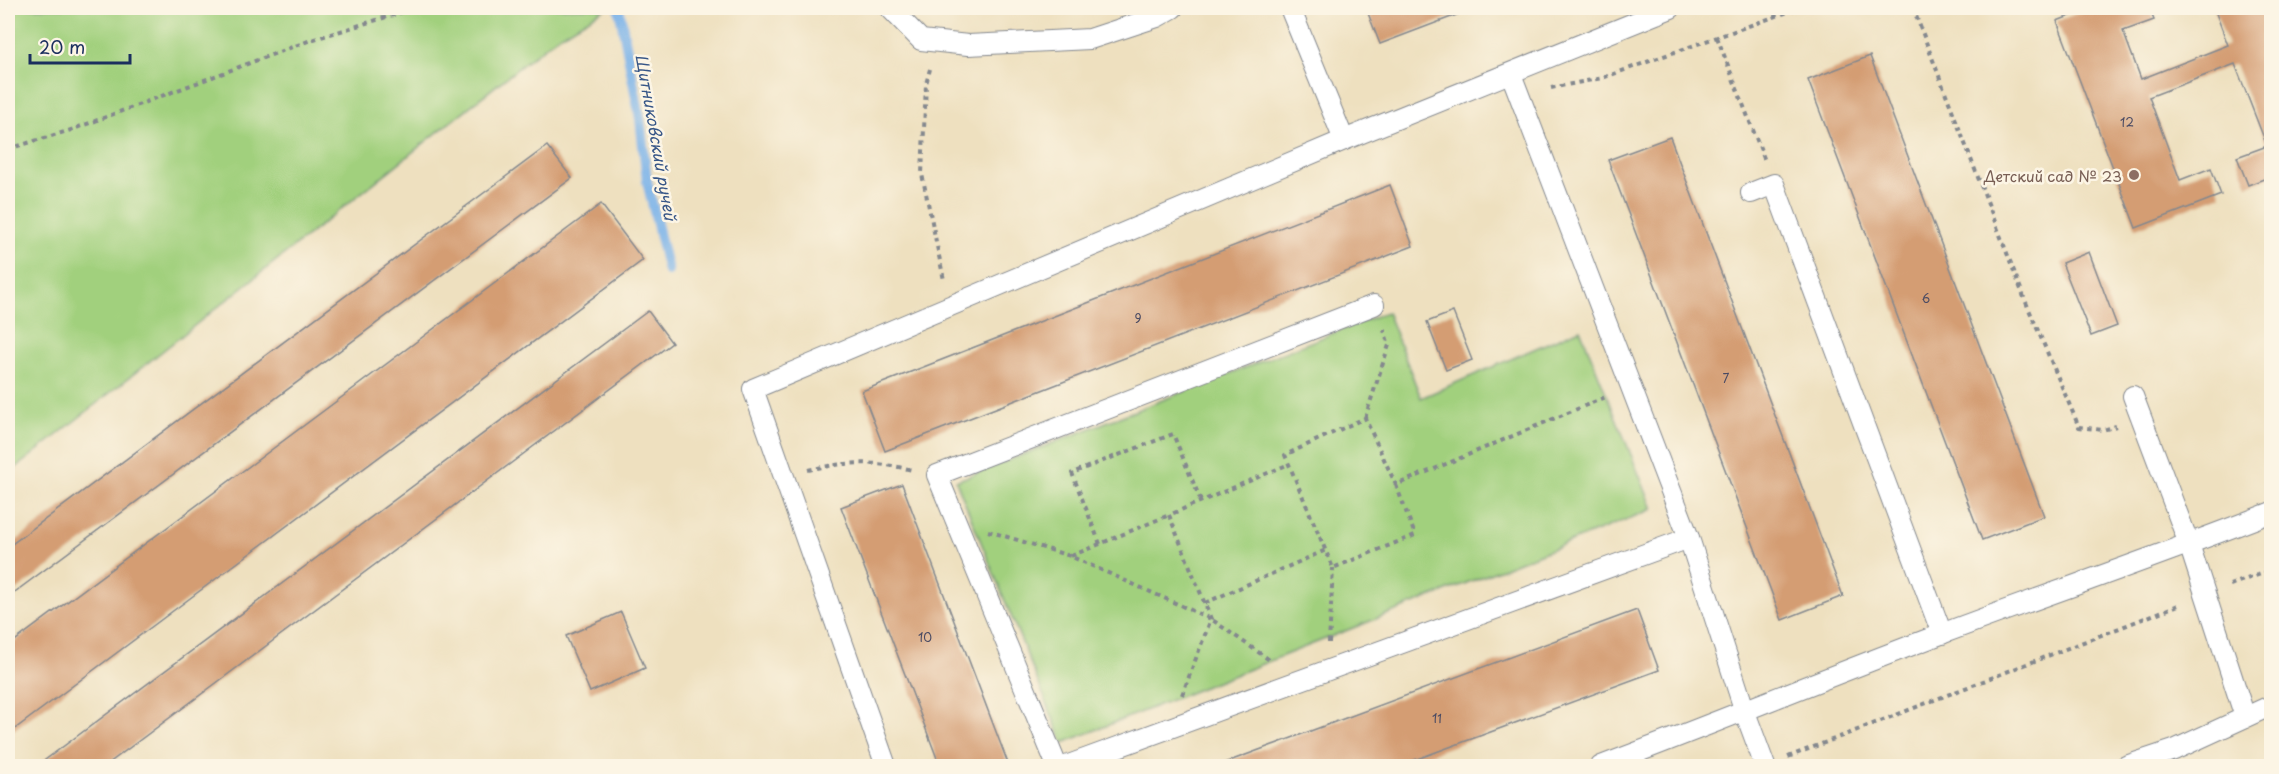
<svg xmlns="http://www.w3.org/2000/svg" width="2279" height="774" font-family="'Playpen Sans',sans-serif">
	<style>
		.green { fill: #a1d07d; stroke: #5e806e; stroke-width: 1.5 }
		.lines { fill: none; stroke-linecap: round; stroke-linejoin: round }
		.stream { stroke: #78b1e8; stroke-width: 10 }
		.building { fill: #d49d73 }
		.service-casing { stroke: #84888e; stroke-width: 22 }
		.path { stroke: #84888e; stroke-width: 4; stroke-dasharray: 4.5 4.5; stroke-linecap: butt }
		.service { stroke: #fff; stroke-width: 20 }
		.education-dot { fill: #8d6e63; stroke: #fcf5e5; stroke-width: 2 }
		.labels { text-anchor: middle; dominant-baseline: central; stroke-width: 5; stroke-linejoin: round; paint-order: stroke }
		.number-label { font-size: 12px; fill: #494a63 }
		.education-label { font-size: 15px; fill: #785e54; stroke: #fcf5e5; text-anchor: end }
		.water-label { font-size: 16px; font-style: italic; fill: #375687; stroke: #fcf5e5 }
	</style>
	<rect width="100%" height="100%" fill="#fcf5e5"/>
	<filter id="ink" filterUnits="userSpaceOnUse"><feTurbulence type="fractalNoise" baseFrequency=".0167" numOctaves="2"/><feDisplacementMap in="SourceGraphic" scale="12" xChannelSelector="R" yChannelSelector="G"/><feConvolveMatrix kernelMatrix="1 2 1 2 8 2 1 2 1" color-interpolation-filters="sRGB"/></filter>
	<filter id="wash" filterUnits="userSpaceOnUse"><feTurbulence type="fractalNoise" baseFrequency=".008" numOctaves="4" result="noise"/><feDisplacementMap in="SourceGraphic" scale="24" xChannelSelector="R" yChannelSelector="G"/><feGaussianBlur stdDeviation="1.35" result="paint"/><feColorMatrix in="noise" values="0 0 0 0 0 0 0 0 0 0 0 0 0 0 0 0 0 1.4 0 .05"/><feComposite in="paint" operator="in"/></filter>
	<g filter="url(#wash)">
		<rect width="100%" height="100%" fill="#eee0bf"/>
		<g class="green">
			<polygon points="8,8 606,8 556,38 8,474"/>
			<polygon points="1387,312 1421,398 1580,329 1653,509 1063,743 956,481"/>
		</g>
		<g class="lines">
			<polyline class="stream" points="619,8 640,118 647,181 668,271"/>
		</g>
		<g id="blocks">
			<g class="building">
				<polygon points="1366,8 1475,8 1380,44"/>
				<polygon points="2091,8 2149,8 2154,20 2123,31 2141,79 2228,45 2214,8 2272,8 2272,176 2248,185 2237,157 2267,146 2235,64 2149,97 2180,180 2211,168 2221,195 2136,228 2057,21"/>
				<polygon points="1870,56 2044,516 1982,540 1808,80"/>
				<polygon points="1670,137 1843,596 1782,620 1608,160"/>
				<polygon points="547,146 572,178 8,597 8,547"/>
				<polygon points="1390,185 1413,246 885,451 862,391"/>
				<polygon points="601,204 643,260 8,734 8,646"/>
				<polygon points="2089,252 2117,326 2091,336 2062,263"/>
				<polygon points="648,311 672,343 105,766 37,766"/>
				<polygon points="1453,312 1472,360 1446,370 1427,322"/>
				<polygon points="902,484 1009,766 940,766 841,507"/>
				<polygon points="1637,610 1659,670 1398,766 1216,766"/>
				<polygon points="621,612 645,668 590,692 566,636"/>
			</g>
		</g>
	</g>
	<g filter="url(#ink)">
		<use href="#blocks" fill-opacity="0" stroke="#84888e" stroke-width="1.5"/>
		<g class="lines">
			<g class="service-casing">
				<g id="service">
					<polyline points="890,8 921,40 968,45 1090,39 1157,17 1173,8"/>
					<polyline points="1290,8 1344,140"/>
					<polyline points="1511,74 1689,538"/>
					<polyline points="1751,193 1774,184 1942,634"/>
					<polyline points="2133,396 2189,544 2245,717"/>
					<polyline points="886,766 753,389 1344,140 1671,8"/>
					<polyline points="1057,766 937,475 1374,305"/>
					<polyline points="1066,766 1689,538 1745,712 1765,766"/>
					<path d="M1601,766C1716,723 1829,676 1944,633C2053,592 2163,555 2272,512"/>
					<polyline points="2126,766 2174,750 2272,705"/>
				</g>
			</g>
			<g class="path">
				<polyline points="1913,8 2025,300 2079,427 2103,430 2116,426"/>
				<polyline points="1717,37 1765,161"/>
				<polyline points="930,69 926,84 922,174 944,280"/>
				<polyline points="1551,88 1602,78 1799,8"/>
				<polyline points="8,149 71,130 311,40 416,8"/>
				<polyline points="1365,418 1389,345 1384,330"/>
				<path d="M808,470C849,461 872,461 913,470"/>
				<polyline points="1396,485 1415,535 1333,568 1285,455 1365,418 1396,485 1608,396"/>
				<polyline points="988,531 1070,556 1211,619 1271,661"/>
				<polyline points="1100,544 1072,473 1173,434 1201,501"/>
				<polyline points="1071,556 1169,515"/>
				<polyline points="2230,585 2272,570"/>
				<polyline points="1205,603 1326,550"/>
				<polyline points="1329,643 1333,568"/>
				<polyline points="1182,695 1211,619 1169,515 1289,464"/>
				<polyline points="1788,757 2181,604"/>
			</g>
			<use href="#service" class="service"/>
		</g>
	</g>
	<circle class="education-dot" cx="2134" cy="175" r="6"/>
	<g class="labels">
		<g class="number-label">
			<text x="2127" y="122">12</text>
			<text x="1926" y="298">6</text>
			<text x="1138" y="318">9</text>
			<text x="1726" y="378">7</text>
			<text x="925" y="637">10</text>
			<text x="1437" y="718">11</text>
		</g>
		<g class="education-label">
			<text x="2122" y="175">Детский сад № 23</text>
		</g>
		<g class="water-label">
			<text transform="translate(657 137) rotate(80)">Щитниковский ручей</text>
		</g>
	</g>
	<rect width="2279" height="774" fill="none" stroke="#fcf5e5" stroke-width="30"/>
	<path d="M30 54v9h100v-9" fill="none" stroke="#1b2f5e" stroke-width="3"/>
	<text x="39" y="54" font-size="18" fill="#1b2f5e" stroke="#fcf5e5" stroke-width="4.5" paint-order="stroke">20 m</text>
</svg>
